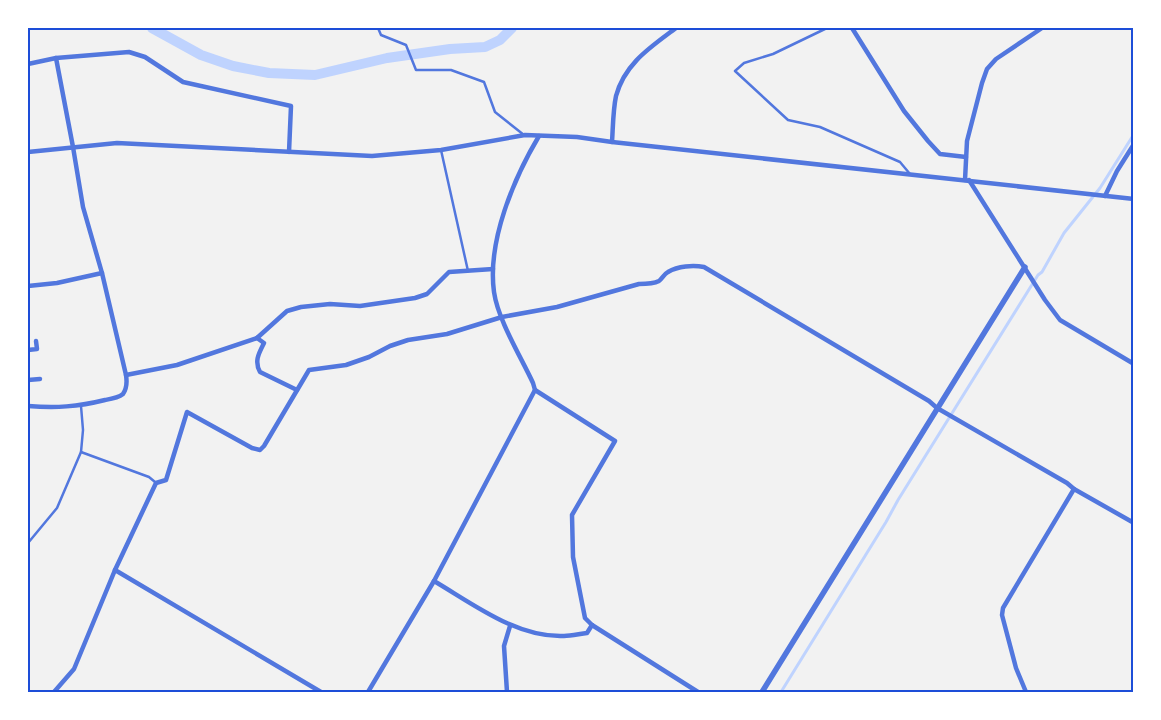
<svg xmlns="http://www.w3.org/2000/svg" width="1161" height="720" font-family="'Roboto Condensed',sans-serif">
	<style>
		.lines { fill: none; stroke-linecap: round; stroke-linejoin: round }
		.stream { stroke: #bfd3fe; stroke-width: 3 }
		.canal { stroke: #bfd3fe; stroke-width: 10 }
		.service { stroke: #5277de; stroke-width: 2.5 }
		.minor { stroke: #5277de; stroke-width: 4.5 }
		.tertiary { stroke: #5277de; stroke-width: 5.5 }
		.neatline { fill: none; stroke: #1d4ed8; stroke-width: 2 }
	</style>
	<rect width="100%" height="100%" fill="#f2f2f2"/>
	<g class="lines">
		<g class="stream">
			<polyline points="28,690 30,692"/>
			<polyline points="781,692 886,522 898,500 1038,275 1042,272 1064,233 1100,188 1134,134"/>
		</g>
		<polyline class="canal" points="152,28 201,55 233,66 269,73 315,75 387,58 450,49 485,47 500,40 512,28"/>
		<g class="service">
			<polyline points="378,28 381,35 406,45 416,70 451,70 484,82 495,112 524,135"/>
			<polyline points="827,28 773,54 744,63 735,71 788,120 820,127 900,162 910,174"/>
			<polyline points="441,150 468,271"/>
			<polyline points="81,452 149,477 155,482"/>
			<polyline points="28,543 57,508 81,452 83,430 81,406"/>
		</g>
		<g class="minor">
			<polyline points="852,28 904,111 928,141 940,154 966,157"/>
			<polyline points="28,64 56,58 129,52 145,57 183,82 291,106 289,152"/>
			<path d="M612,142C613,127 613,110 616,96C625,63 651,47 676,28"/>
			<polyline points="28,152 117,143 372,156 441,150 525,135 577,137 612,142 1134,199"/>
			<polyline points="965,180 967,141 982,83 987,69 996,59 1042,28"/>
			<polyline points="969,180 1045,300 1060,320 1134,364"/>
			<polyline points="1105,196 1117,171 1134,144"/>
			<polyline points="28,286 57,283 102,273"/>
			<path d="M257,338L264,343C259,353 254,361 260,372L297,390"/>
			<polyline points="28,350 37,349 36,341"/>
			<polyline points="126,375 177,365 257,338 287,311 301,307 330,304 360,306 415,298 427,294 449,272 493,269"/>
			<polyline points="28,380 40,379"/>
			<polyline points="535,390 615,441 572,515 573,557 585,618 592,625 698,692"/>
			<path d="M28,406C56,408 77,407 105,400C111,399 118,398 123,394C127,388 127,381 126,375L102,273L83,207L73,147L56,58"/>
			<polyline points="115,570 321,692"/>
			<path d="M434,581C473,604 517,638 564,636C571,636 579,634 587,633L592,625"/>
			<path d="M54,692L74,669L115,570L156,483L166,480L187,412L252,448L260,450L264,446L309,370L346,365L369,357L390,346L408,340L447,334L502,317L557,307L639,284C645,284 653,284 659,281C662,279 664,274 668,272C678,266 693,265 704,267L929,401L937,408L1067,483L1074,489L1134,523"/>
			<path d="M368,692L434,581L535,390L533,383C521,357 498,320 494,292C487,241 514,178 539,136"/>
			<polyline points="507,692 504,646 510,626"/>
			<polyline points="1026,692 1016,668 1002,615 1003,608 1074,489"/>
		</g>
		<polyline class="tertiary" points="762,692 1025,267"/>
	</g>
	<rect width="1161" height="720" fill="none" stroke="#ffffff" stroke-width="58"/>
	<rect x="29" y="29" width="1103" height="662" class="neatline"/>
</svg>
